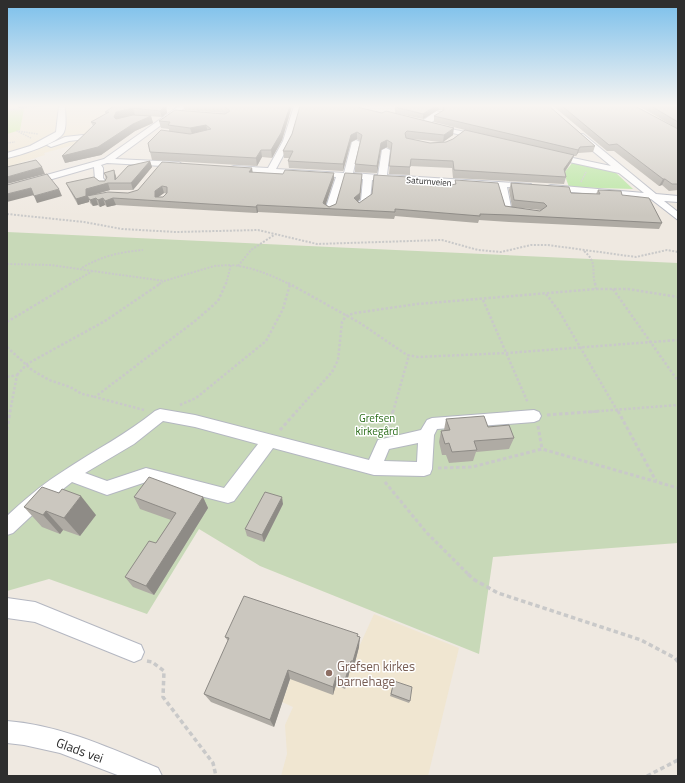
<svg xmlns="http://www.w3.org/2000/svg" width="685" height="783" font-family="'Titillium Web',sans-serif">
	<style>
		.education { fill: #f0e6d1 }
		.green { fill: #b6e59e }
		.cemetery { fill: #c8d9b8 }
		.pitch { fill: #c9ec9a }
		.lines { fill: none; stroke-linecap: round; stroke-linejoin: round }
		.minor-casing { stroke: #b4b7c1; stroke-width: 2 }
		.path-far4 { stroke: #c9c9c9; stroke-width: 1.5; stroke-dasharray: 1.5 1; stroke-linecap: butt }
		.path-far3 { stroke: #c9c9c9; stroke-width: 2; stroke-dasharray: 2 1.5; stroke-linecap: butt }
		.path-far2 { stroke: #c9c9c9; stroke-width: 2.5; stroke-dasharray: 2.5 2; stroke-linecap: butt }
		.path-far1 { stroke: #c9c9c9; stroke-width: 3; stroke-dasharray: 3.5 2.5; stroke-linecap: butt }
		.path { stroke: #c9c9c9; stroke-width: 3.5; stroke-dasharray: 4.5 3; stroke-linecap: butt }
		.minor { fill: #fff; fill-rule: evenodd }
		.wall { fill: #afaba4; fill-rule: evenodd }
		.shaded-wall { fill: #8e8b86 }
		.building { fill: #cbc7bf; stroke: #8e8b86; fill-rule: evenodd }
		.education-dot { fill: #8d6e63; stroke: #fff; stroke-width: 1.5 }
		.labels { text-anchor: middle; dominant-baseline: central; stroke-width: 3; stroke-linejoin: round; paint-order: stroke }
		.far-street-label { font-size: 9px; fill: #2e2e2e; stroke: #fff }
		.park-label { font-size: 11px; fill: #2c6e1b; stroke: #fff }
		.near-education-label { font-size: 13px; fill: #785e54; stroke: #fff; text-anchor: start }
		.near-street-label { font-size: 13px; fill: #2e2e2e; stroke: #fff }
	</style>
	<rect width="100%" height="100%" fill="#efe9e1"/>
	<g class="education">
		<polygon points="7,106 122,106 90,125 90,133 85,142 44,153 45,155 7,167"/>
		<polygon points="374,614 459,648 428,776 281,776 287,754 285,725 293,707 282,702 294,670 345,688 350,670 353,670 359,647"/>
	</g>
	<polygon class="green" points="573,162 615,172 633,189 569,187 564,173"/>
	<polygon class="cemetery" points="7,232 678,263 678,543 493,557 479,654 260,566 199,529 147,614 49,579 7,591"/>
	<polygon class="pitch" points="24,109 20,130 7,134 7,111"/>
	<g class="lines">
		<g class="minor-casing">
			<g id="minor">
				<path d="M59,106H65C65,114 67,125 64,132C60,143 18,156 7,158V153L30,146L56,132Z"/>
				<polygon points="179,106 187,106 115,159 179,162 183,165 182,167 107,163 101,165 103,168 103,178 108,184 107,186 101,186 95,179 94,167 7,192 7,186 104,159"/>
				<polygon points="294,106 301,106 291,141 276,169 344,173 352,142 356,140 360,142 353,173 378,175 382,150 386,148 390,150 387,175 531,184 532,186 528,189 507,187 511,207 521,208 526,211 521,214 504,212 498,187 372,180 370,201 360,208 355,205 361,200 363,179 344,178 335,210 330,213 325,210 336,177 231,171 231,167 234,166 268,168 283,141"/>
				<polygon points="436,111 443,113 427,126 421,126 421,122"/>
				<polygon points="432,125 479,135 483,137 479,139 435,129 432,129"/>
				<polygon points="577,134 583,134 656,194 678,196 678,202 664,201 678,212 678,220 651,199 548,190 548,186 551,185 644,193 619,173 551,158 550,156 554,154 611,166 577,138"/>
				<polygon points="83,135 87,137 86,139 69,141 51,147 47,145 65,137"/>
				<path d="M160,409L195,415L369,460L378,440L421,430L427,420L432,418L534,410L539,412L541,416L539,420L534,422L437,429L434,435L432,469L430,474L424,476L374,475L273,448L234,501L228,503L146,482L107,495L72,482L44,504L13,533L7,535V516C25,499 44,483 65,470C95,450 127,434 155,411ZM163,421L195,427L258,444L224,488L146,468L107,481L85,473L134,444ZM418,443L417,462L384,461L389,449Z"/>
				<polygon points="7,598 35,602 141,645 144,652 141,659 134,662 35,622 7,618"/>
				<path d="M7,721C60,725 110,748 158,768L162,776H120L60,753L24,745L7,743Z"/>
			</g>
		</g>
		<g class="path-far4">
			<polyline points="8,110 42,106"/>
			<polyline points="31,138 17,131 38,134"/>
			<polyline points="7,143 15,142"/>
			<polyline points="581,182 586,172"/>
		</g>
		<g class="path-far3">
			<polyline points="7,214 84,222 122,229 176,232 258,230 317,244 442,240 478,250 501,252 531,245 548,245 636,257 667,250 678,252"/>
			<path d="M584,251C598,263 591,269 595,284"/>
			<polyline points="7,264 51,265 93,271"/>
			<polyline points="238,266 251,250 274,235"/>
			<path d="M82,268C101,256 121,252 143,250"/>
			<polyline points="70,284 93,271 164,281 214,266 231,265"/>
			<polyline points="159,284 163,282"/>
			<path d="M226,284L231,265C252,267 271,275 289,284"/>
		</g>
		<g class="path-far2">
			<polyline points="288,283 360,323 407,355 418,357 507,353 678,340"/>
			<polyline points="595,283 596,289"/>
			<polyline points="613,289 678,381"/>
			<polyline points="546,294 559,311 618,412"/>
			<polyline points="483,300 528,403"/>
			<polyline points="7,322 72,283"/>
			<polyline points="7,347 32,370 49,380 70,387 82,394 95,397"/>
			<polyline points="17,375 27,364 105,321 161,283"/>
			<polyline points="7,377 17,375 10,412"/>
			<polyline points="180,405 196,398 266,341 283,309 290,284"/>
			<polyline points="144,410 95,397 195,321 218,301 226,283"/>
			<polyline points="296,412 332,372 338,360 342,322 346,316 355,313 417,304 596,289 628,289 678,297"/>
			<polyline points="393,412 409,355"/>
			<polyline points="588,412 678,405"/>
		</g>
		<g class="path-far1">
			<polyline points="618,411 656,481"/>
			<polyline points="547,415 601,411"/>
			<polyline points="538,426 542,449"/>
			<polyline points="7,430 10,411"/>
			<polyline points="280,430 297,411"/>
			<polyline points="387,431 393,411"/>
			<polyline points="438,468 472,467 542,449 678,488"/>
			<polyline points="385,482 426,532 469,575"/>
		</g>
		<g class="path">
			<polyline points="468,574 473,579 498,593 641,640 675,658 678,662"/>
			<polyline points="147,661 152,662 164,671 163,697 213,763 216,776"/>
			<polyline points="647,776 678,760"/>
		</g>
		<use href="#minor" class="minor"/>
	</g>
	<g class="wall">
		<polygon points="114,106 166,106 167,113 162,117 135,115 134,115 151,116 153,123 135,131 101,155 65,163 93,126 91,122 106,114 105,112"/>
		<polygon points="184,106 292,106 282,140 272,158 262,157 257,166 152,160 148,143 169,131 169,129 161,128 159,121 225,113 185,110"/>
		<path d="M300,106L453,135L443,142H446L453,139L465,130L434,122V116L442,111V110H438L423,119L395,113V107L549,106L595,146L593,152L578,153L576,156H574L571,162L565,172L566,177L564,184L453,178L452,168L410,166V175L389,174L391,150L387,147L381,150L377,173L355,172V164L360,141L357,139L351,142L343,171L289,168L288,161L289,158H284L283,151L292,134ZM409,139L423,140L440,142L430,143Z"/>
		<polygon points="553,106 607,106 678,129 639,106 678,106 678,190 669,191 662,185 659,186 614,151 607,151"/>
		<path d="M150,161L152,167L133,190H110L89,196L128,193L252,168V173L283,174L334,173V179L325,204L329,207L336,204L362,174L360,199L358,201L359,203L409,182L425,184L451,185H455V180L505,206L540,211L541,210L512,207L509,190L511,183L571,193L596,194L598,190L622,195L662,223L659,229L509,222L479,220L478,223L395,216L394,219L258,212L257,213L116,205L107,207L105,205L100,207L98,205L93,206L90,203L89,199V202L78,205L69,189L66,183L105,181L106,179L104,173L114,170L116,179ZM164,193L167,194L163,197H158Z"/>
		<polygon points="446,419 488,427 514,438 509,449 476,452 473,461 449,463 446,455 442,455 439,442 441,431 444,430"/>
		<polygon points="134,497 203,497 208,508 154,595 133,587 125,577 156,543 171,520 140,509"/>
		<polygon points="283,504 264,542 247,536 245,529"/>
		<polygon points="24,507 96,515 80,536 63,530 60,534 42,527"/>
		<polygon points="358,636 359,647 353,670 350,670 345,689 336,685 333,695 290,679 274,727 211,702 204,694 228,641 225,637"/>
		<polygon points="394,681 410,701 409,703 390,696"/>
	</g>
	<g class="shaded-wall">
		<polygon points="18,106 33,106 19,108"/>
		<polygon points="166,106 167,113 162,117 160,111"/>
		<polygon points="290,106 292,106 282,140 272,158 271,150"/>
		<polygon points="435,106 439,106 438,110 423,119 423,114"/>
		<polygon points="133,108 135,115 118,119 116,124 114,117 116,112"/>
		<polygon points="151,116 153,123 135,131 101,155 65,163 62,156"/>
		<polygon points="206,125 208,132 192,134 190,128"/>
		<polygon points="454,128 453,135 443,142 444,135"/>
		<polygon points="357,132 357,139 351,142 343,171 343,164 351,135"/>
		<polygon points="387,140 387,147 381,150 377,173 377,166 381,143"/>
		<polygon points="580,147 578,153 576,156 578,150"/>
		<polygon points="261,150 262,157 257,166 256,158"/>
		<polygon points="574,155 571,162 561,177 564,169"/>
		<polygon points="150,161 152,167 133,190 131,183"/>
		<polygon points="42,167 45,174 7,184 7,177"/>
		<polygon points="252,168 253,174 249,172"/>
		<polygon points="114,170 116,176 117,183 115,180"/>
		<polygon points="334,173 334,179 324,210 323,203"/>
		<polygon points="362,174 360,199 354,205 354,198"/>
		<polygon points="663,179 665,179 662,185 659,186"/>
		<polygon points="108,183 110,190 89,196 89,198 87,196 89,199 89,202 78,205 76,199 86,189"/>
		<polygon points="162,186 164,193 157,198 155,197 155,191"/>
		<polygon points="31,188 34,195 7,202 7,194"/>
		<polygon points="59,189 62,196 37,203 34,196"/>
		<polygon points="96,198 98,205 93,206 90,200"/>
		<polygon points="103,198 105,205 100,207 98,200"/>
		<polygon points="113,198 116,205 107,207 105,201"/>
		<polygon points="257,205 258,212 257,213 256,207"/>
		<polygon points="81,496 96,515 80,536 64,518"/>
		<polygon points="203,497 208,508 154,595 146,586"/>
		<polygon points="282,497 283,504 264,542 262,535"/>
		<polygon points="46,511 63,530 60,534 43,515"/>
		<polygon points="360,637 359,647 353,670 353,661"/>
		<polygon points="351,661 350,670 345,689 345,680"/>
		<polygon points="288,670 290,679 274,727 270,720"/>
		<polygon points="336,677 336,685 333,695 333,687"/>
	</g>
	<g class="building">
		<polygon points="114,106 165,106 160,111 133,108 116,112 114,117 116,119 133,115 151,116 133,124 98,147 62,156 96,123 91,122 109,112 105,112"/>
		<polygon points="221,106 290,106 281,133 271,150 261,150 256,158 150,152 148,143 161,130 190,134 211,129 206,125 190,128 168,125 170,122 159,121 175,110 225,114 230,111 225,107"/>
		<polygon points="300,106 353,106 382,113 386,111 454,128 444,135 407,131 405,133 406,138 430,143 446,142 453,139 465,130 574,155 564,169 566,177 454,170 453,161 411,159 410,167 389,166 392,143 387,140 381,143 377,166 355,164 362,135 357,132 351,135 343,164 288,161 293,151 283,151 292,134"/>
		<polygon points="396,106 435,106 423,114 395,107"/>
		<polygon points="443,106 549,106 595,146 580,147 578,150 434,116 444,110"/>
		<polygon points="562,106 635,106 678,129 678,184 672,184 665,179 663,179 617,144 609,145"/>
		<polygon points="651,106 678,106 678,122"/>
		<polygon points="36,160 42,167 7,177 7,167"/>
		<polygon points="150,161 131,183 108,183 86,189 86,196 76,199 66,183 94,177 99,181 105,181 107,177 104,173 114,170 115,180 128,166"/>
		<path d="M162,162L252,168L249,172L283,174L285,170L334,173L323,203L329,207L336,204L345,173L362,174L360,193L354,198L359,203L372,194L374,175L409,177V182L425,184L451,185L456,184L455,180L498,183L505,206L540,211L547,206L544,203L514,200L511,183L569,187L571,193L600,194L598,190L621,191L622,195L649,198L662,223L510,215L480,214V216L395,209V212L257,205L256,207L113,198L105,201L103,198L98,200L96,198L90,200L87,196L108,192L128,193L138,190ZM162,186L167,187V193L163,197H155V191Z"/>
		<polygon points="47,174 59,189 34,196 31,188 7,194 7,185"/>
		<polygon points="484,416 488,427 509,425 514,438 474,441 477,450 452,452 449,443 445,444 441,431 450,430 446,419"/>
		<polygon points="149,477 203,497 146,586 125,577 149,541 156,543 176,513 134,497"/>
		<polygon points="42,487 59,493 62,489 81,496 64,518 46,511 43,515 24,507"/>
		<polygon points="265,492 282,497 262,535 245,529"/>
		<polygon points="244,596 358,634 357,636 360,637 353,661 351,661 345,680 336,677 333,687 288,670 270,720 204,694 229,638 225,637"/>
		<polygon points="394,681 412,687 410,701 391,694"/>
	</g>
	<linearGradient id="sky" x2="0" y2="1"><stop stop-color="#7abfeb"/><stop offset="0.49" stop-color="#f8f5f2"/><stop offset="1" stop-color="#f8f5f2" stop-opacity="0"/></linearGradient>
	<rect width="685" height="216" fill="url(#sky)"/>
	<circle class="education-dot" cx="329" cy="673" r="4"/>
	<g class="labels">
		<g class="far-street-label">
			<text transform="translate(429 181) rotate(4)">Saturnveien</text>
		</g>
		<g class="park-label">
			<text x="377" y="418">Grefsen<tspan x="377" dy="13">kirkegård</tspan></text>
		</g>
		<g class="near-education-label">
			<text x="337" y="666">Grefsen kirkes<tspan x="337" dy="15">barnehage</tspan></text>
		</g>
		<g class="near-street-label">
			<text transform="translate(80 750) rotate(20)">Glads vei</text>
		</g>
	</g>
	<rect width="685" height="783" fill="none" stroke="#2e2e2e" stroke-width="16"/>
</svg>
